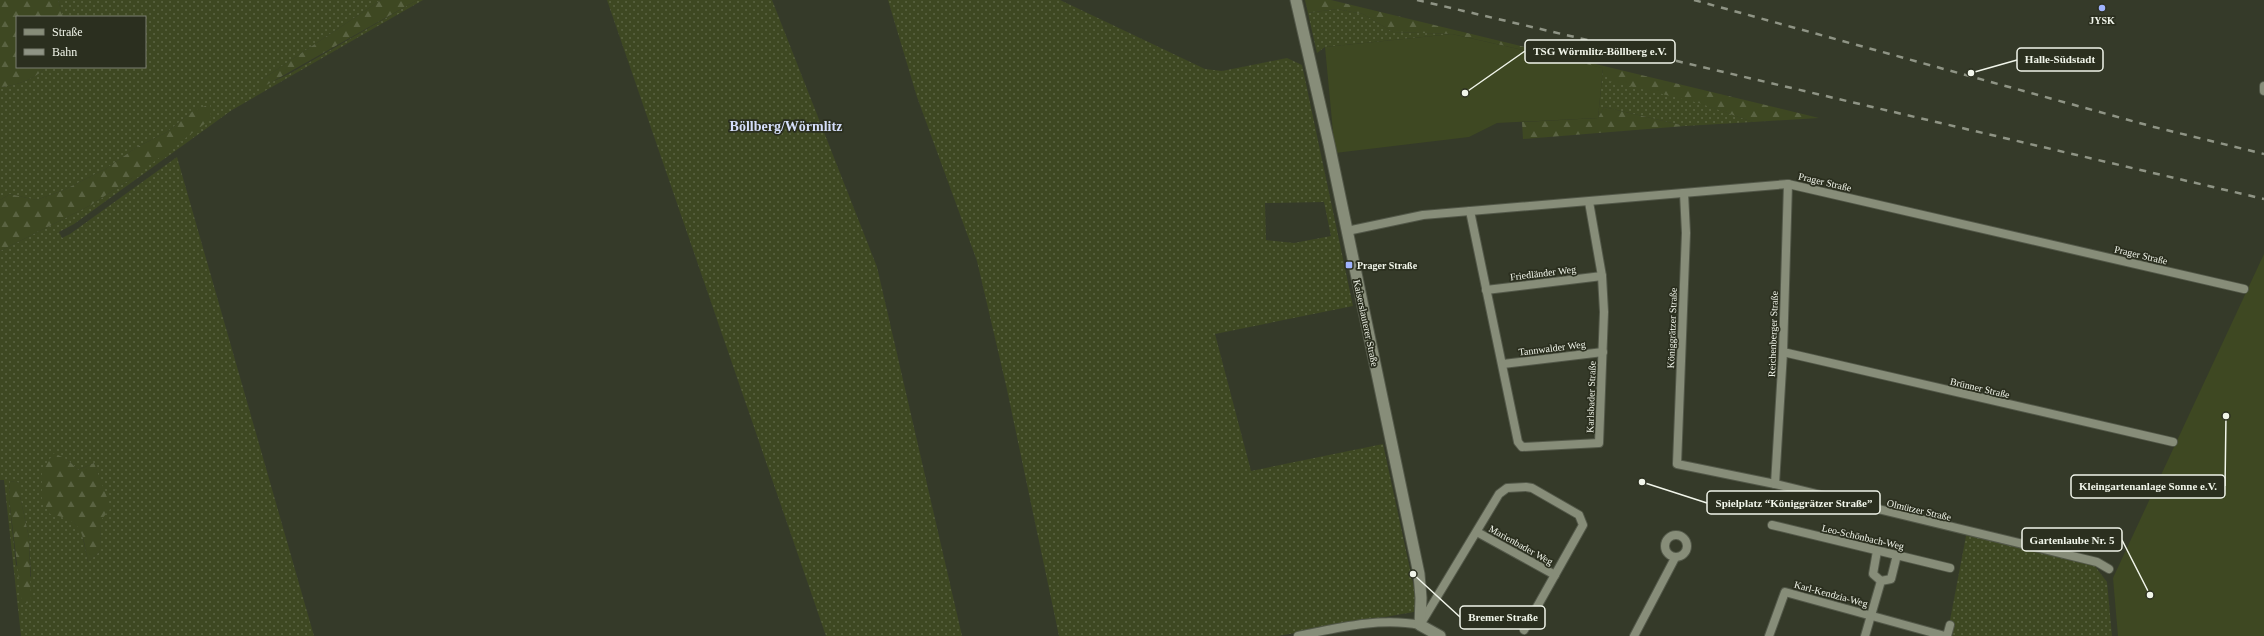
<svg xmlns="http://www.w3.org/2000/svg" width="2264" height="636" font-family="Georgia,serif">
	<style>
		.grass { fill: url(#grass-dots); fill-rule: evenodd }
		.forest { fill: url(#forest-firs) }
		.garden { fill: #3e4822 }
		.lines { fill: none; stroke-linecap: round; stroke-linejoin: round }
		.minor-casing { stroke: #535849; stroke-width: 10 }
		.tertiary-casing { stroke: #535849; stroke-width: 13 }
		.minor { stroke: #878d79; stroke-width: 8 }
		.tertiary { stroke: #878d79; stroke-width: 11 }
		.rail { stroke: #8f9485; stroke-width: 2.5; stroke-dasharray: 7 7; stroke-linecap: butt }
		.poi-dot { fill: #9fb3fd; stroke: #2b2f1f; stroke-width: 1.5 }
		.labels { text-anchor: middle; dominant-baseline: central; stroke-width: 3.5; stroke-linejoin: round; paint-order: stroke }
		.poi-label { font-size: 10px; font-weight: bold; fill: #f1f5ea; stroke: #2b2f1f }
		.street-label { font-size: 10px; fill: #f1f5ea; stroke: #2b2f1f }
		.district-label { font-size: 14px; font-weight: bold; fill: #d4ddf9; stroke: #2b2f1f }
		.leader { fill: none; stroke: #f1f5ea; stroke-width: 1.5 }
		.callout-dot { fill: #f1f5ea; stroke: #2b2f1f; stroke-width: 1.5 }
		.callout { fill: #2b2f1f; stroke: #f1f5ea; stroke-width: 1.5 }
		.callout-label { font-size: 11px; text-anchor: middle; font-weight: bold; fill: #f1f5ea }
	</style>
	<defs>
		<pattern id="grass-dots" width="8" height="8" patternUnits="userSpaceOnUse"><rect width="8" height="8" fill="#3e4822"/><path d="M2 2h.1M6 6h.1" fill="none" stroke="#5a6342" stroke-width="1.8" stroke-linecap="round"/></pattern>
		<pattern id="forest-firs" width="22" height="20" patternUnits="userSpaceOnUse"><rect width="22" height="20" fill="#3e4822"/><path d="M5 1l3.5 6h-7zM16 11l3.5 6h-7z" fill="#5a6342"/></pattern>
	</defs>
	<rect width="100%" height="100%" fill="#353a29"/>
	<g class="grass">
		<path d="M58,0H381L261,80V87L289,74L417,0H423L232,110L74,224L59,232L62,238L70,234L177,157L314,636H21L4,480H0V251L91,205L132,178L193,111L167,132L137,147L107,168L64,190L36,200L10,194L0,200V87C15,86 36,79 46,67H145V17H63ZM68,460L78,470L94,463L101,483L100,551L88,562L81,529L67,517ZM10,481L20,483V496L29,538L31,577L16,565L9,498Z"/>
		<polygon points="607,0 772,0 877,267 962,636 826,636"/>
		<path d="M888,0H1060L1205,69L1222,71L1287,58L1302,65L1353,306L1215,334L1251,471L1383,444L1419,611L1278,636H1059L1006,385L977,261L917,97ZM1324,202L1331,236L1294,243L1266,240L1265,203Z"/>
		<polygon points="1337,9 1363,14 1393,32 1452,34 1325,47 1317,53 1308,13"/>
		<polygon points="1603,68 1753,122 1685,126 1604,107 1598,118"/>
		<polygon points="1967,531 2094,565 2107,582 2112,636 1947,636"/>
	</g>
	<g class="forest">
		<path d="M0,0H58L63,17H17V67H46C36,79 15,86 0,87Z"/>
		<polygon points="381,0 417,0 261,88 261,80"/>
		<polygon points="1305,0 1331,0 1819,118 1753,122 1699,103 1609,81 1602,68 1452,34 1393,32 1363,14 1337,9 1308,13"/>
		<polygon points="210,104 211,119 132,178 91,205 0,251 0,200 10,194 36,200 64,190 107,168 137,147 167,132 193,111"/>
		<polygon points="1604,107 1685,126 1523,139 1522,122 1598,118"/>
		<path d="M54,453L68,460L78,470L94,463L111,508L101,520L100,551L88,562C82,532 84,521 50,514L42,500V470Z"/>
		<polygon points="10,481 21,483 20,496 29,538 31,602 22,605 9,498"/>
	</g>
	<g class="garden">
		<polygon points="1452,34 1603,68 1598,118 1497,123 1469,137 1335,153 1325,47"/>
		<polygon points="2264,254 2264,636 2118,636 2113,578"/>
	</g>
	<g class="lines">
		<g class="minor-casing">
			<g id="minor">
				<polyline points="2264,86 2264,91"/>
				<polyline points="1684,193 1686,233 1677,464 1775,484 2097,562 2109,569"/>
				<polyline points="1470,211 1518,442 1522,447 1599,443 1604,312 1602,276 1589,202"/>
				<polyline points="1347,231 1423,215 1788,184 2244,289"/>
				<polyline points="1486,290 1602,276"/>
				<polyline points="1783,352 2173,442"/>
				<polyline points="1503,364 1603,352"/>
				<polyline points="1775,484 1783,352 1788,184"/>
				<polyline points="1772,525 1950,568"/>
				<polyline points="1477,532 1555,575"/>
				<circle cx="1676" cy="546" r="11"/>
				<polyline points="1877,551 1873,574 1881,581"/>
				<path d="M1298,636C1337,628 1380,617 1420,625L1499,494L1507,488L1526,487L1532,488L1579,515L1583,525L1524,630"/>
				<polyline points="1634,636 1675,558"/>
				<polyline points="1769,636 1785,592 1945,636"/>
				<polyline points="1865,636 1881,581 1891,579 1897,555"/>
				<polyline points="1947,636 1950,625"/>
			</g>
		</g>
		<g class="tertiary-casing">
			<polyline id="tertiary" points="1296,0 1329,144 1419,574 1421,598 1420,625 1440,636"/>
		</g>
		<use href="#minor" class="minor"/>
		<use href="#tertiary" class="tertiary"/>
		<g class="rail">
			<polyline points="1417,0 2264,199"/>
			<polyline points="1694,0 2154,127 2264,154"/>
		</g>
	</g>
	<g class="poi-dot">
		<circle cx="2102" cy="8" r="4"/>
		<rect x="1345" y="261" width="8" height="8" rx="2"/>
	</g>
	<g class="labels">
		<g class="poi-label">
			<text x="2102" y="20">JYSK</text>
			<text x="1357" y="265" text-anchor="start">Prager Straße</text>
		</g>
		<g class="street-label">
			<text transform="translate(1825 182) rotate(13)">Prager Straße</text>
			<text transform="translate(2141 255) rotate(13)">Prager Straße</text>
			<text transform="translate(1543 273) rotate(-7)">Friedländer Weg</text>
			<text transform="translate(1366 323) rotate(78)">Kaiserslauterer Straße</text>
			<text transform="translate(1672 328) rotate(-88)">Königgrätzer Straße</text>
			<text transform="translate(1773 334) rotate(-88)">Reichenberger Straße</text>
			<text transform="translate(1552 348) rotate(-7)">Tannwalder Weg</text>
			<text transform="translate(1980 388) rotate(13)">Brünner Straße</text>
			<text transform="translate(1591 397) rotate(-88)">Karlsbader Straße</text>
			<text transform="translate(1919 510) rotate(13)">Olmützer Straße</text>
			<text transform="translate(1863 537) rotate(13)">Leo-Schönbach-Weg</text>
			<text transform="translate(1521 545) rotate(29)">Marienbader Weg</text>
			<text transform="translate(1831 594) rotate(15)">Karl-Kendzia-Weg</text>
		</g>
		<g class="district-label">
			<text x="786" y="126">Böllberg/Wörmlitz</text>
		</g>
	</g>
	<path class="leader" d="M1465 93L1525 51M1971 73L2017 60M2226 416L2225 486M1642 482L1707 503M2150 595L2122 540M1413 574L1460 617"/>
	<g class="callout-dot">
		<circle cx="1465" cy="93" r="4"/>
		<circle cx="1971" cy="73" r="4"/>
		<circle cx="2226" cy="416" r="4"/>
		<circle cx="1642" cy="482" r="4"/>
		<circle cx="2150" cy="595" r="4"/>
		<circle cx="1413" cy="574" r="4"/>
	</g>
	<g class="callout">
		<rect x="1525" y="40" width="150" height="23" rx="4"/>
		<rect x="2017" y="48" width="86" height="23" rx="4"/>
		<rect x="2071" y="475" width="154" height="23" rx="4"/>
		<rect x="1707" y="491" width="173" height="23" rx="4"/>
		<rect x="2022" y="528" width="100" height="23" rx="4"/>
		<rect x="1460" y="606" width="85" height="23" rx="4"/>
	</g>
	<g class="callout-label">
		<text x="1600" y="55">TSG Wörmlitz-Böllberg e.V.</text>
		<text x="2060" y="63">Halle-Südstadt</text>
		<text x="2148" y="490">Kleingartenanlage Sonne e.V.</text>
		<text x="1794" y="507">Spielplatz “Königgrätzer Straße”</text>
		<text x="2072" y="544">Gartenlaube Nr. 5</text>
		<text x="1503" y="621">Bremer Straße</text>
	</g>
	<rect x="16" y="16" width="130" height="52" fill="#2b2f1f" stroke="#7a7e70"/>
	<rect x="24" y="29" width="20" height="6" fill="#878d79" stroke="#7a7e70"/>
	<text x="52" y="36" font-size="12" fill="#f1f5ea">Straße</text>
	<rect x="24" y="49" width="20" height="6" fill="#8f9485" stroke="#7a7e70"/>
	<text x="52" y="56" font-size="12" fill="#f1f5ea">Bahn</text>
</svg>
